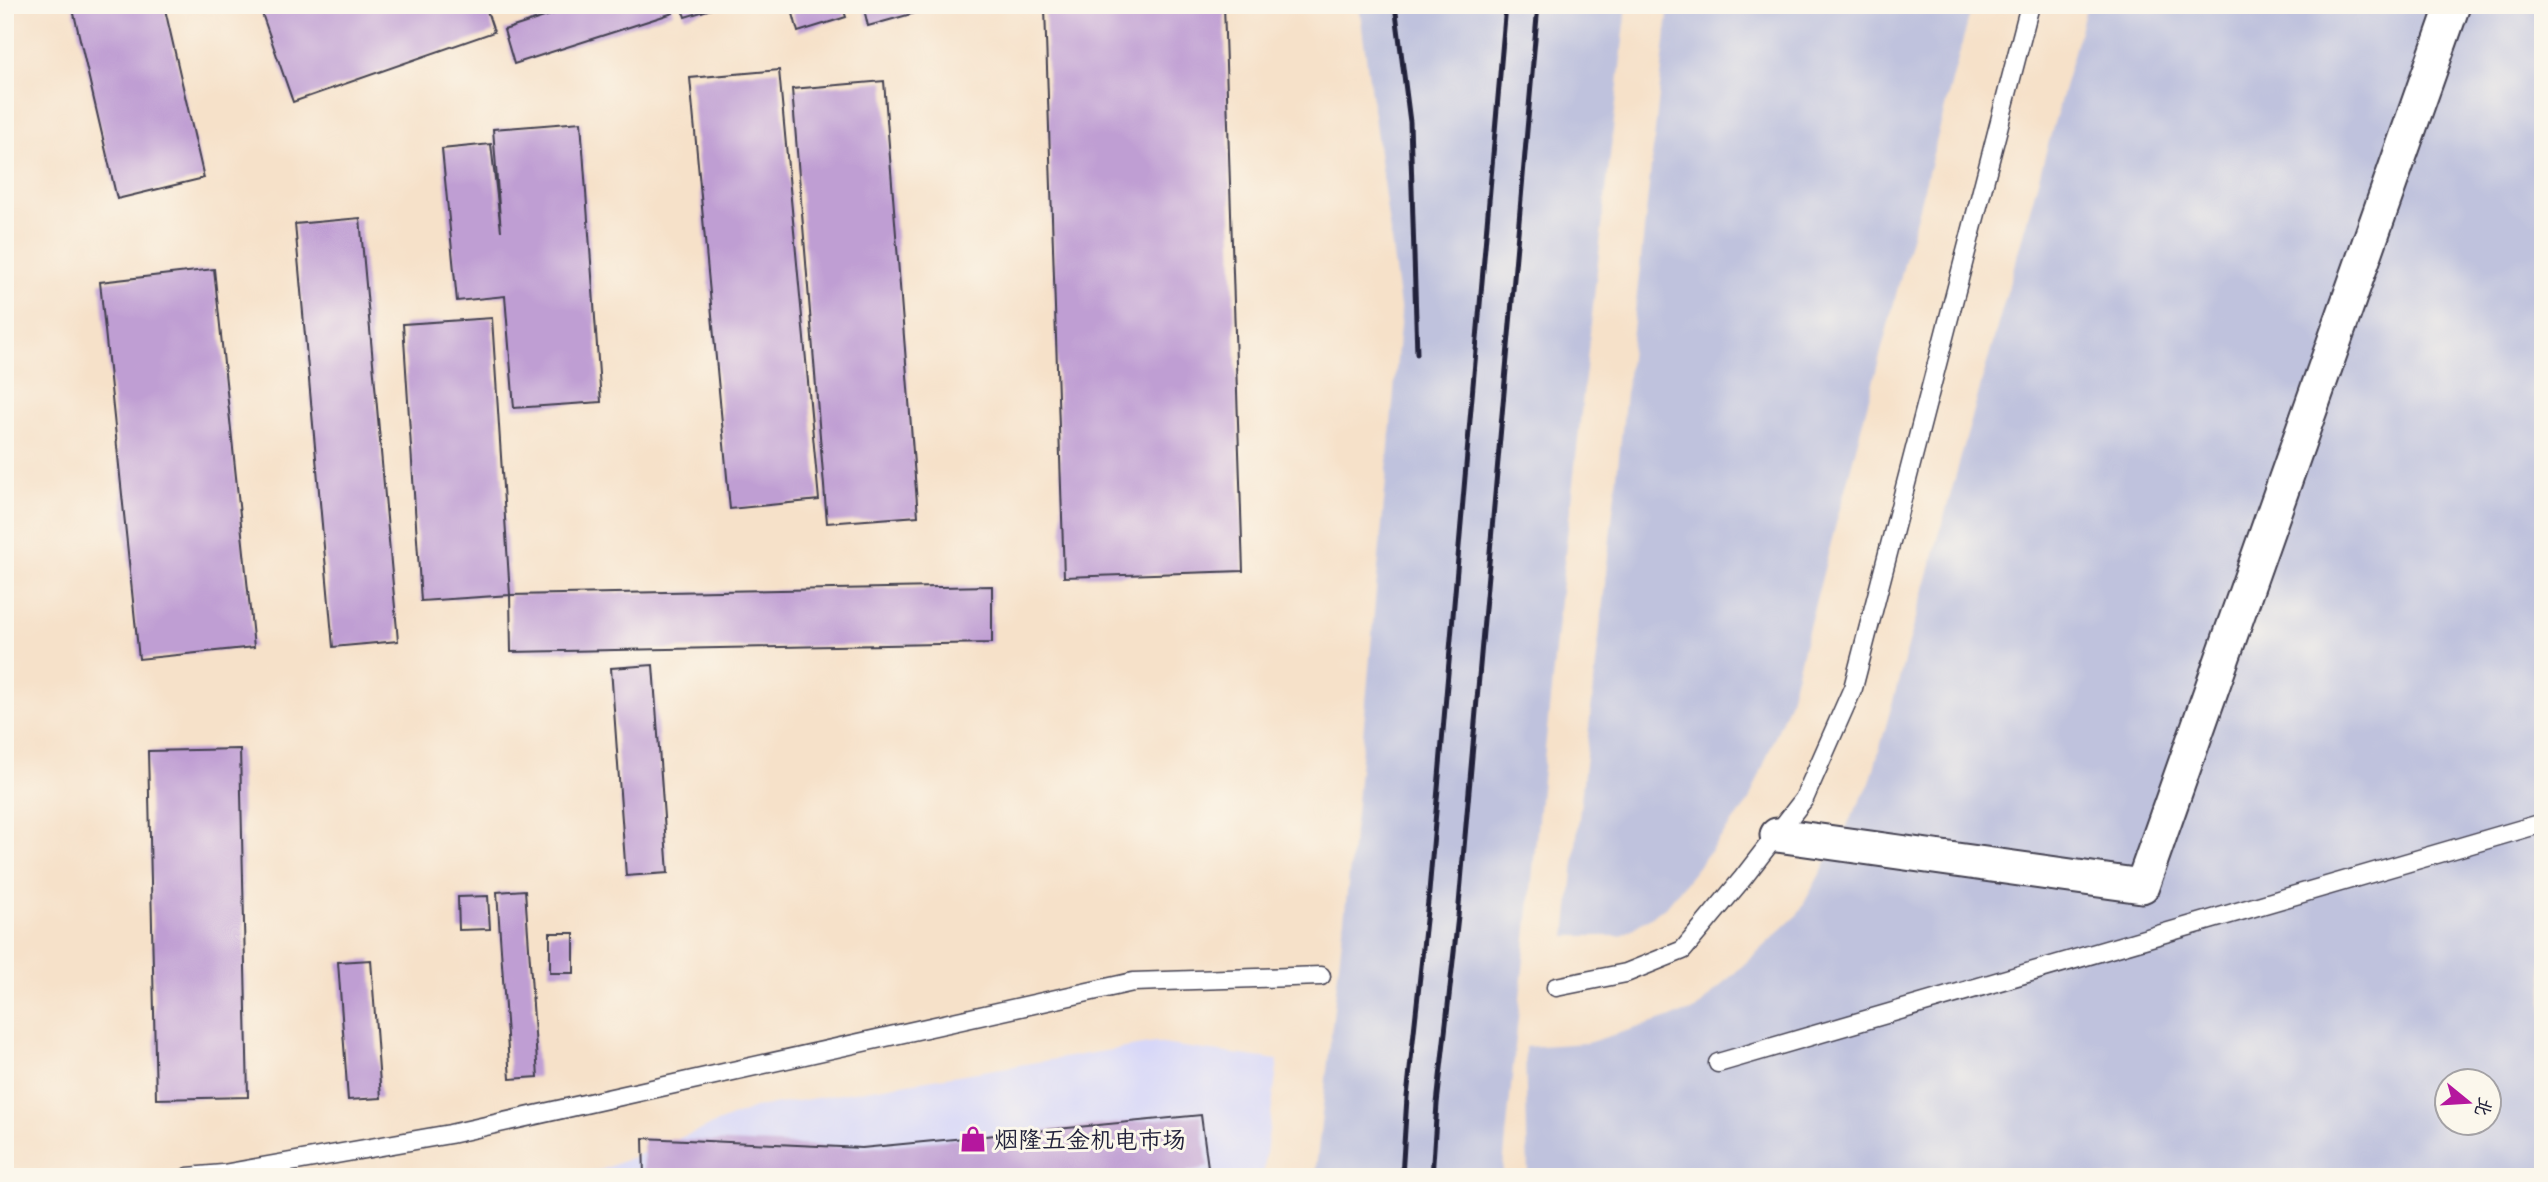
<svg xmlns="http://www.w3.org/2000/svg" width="2548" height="1182" font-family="Delius,'LXGW WenKai TC',sans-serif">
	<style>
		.built { fill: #d7d7f8 }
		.industrial { fill: #bfc2dd; fill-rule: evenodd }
		.building { fill: #bf9ed3 }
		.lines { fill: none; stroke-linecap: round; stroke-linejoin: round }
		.lane-casing { stroke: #423f50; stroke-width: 21 }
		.street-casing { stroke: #423f50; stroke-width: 37 }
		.lane { stroke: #fff; stroke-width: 18 }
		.street { stroke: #fff; stroke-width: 33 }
		.rail { stroke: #22223b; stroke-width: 5 }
		.labels { text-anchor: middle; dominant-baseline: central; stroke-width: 6; stroke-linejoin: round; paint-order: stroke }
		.poi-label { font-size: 24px; fill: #22223b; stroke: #fbf7ec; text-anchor: start }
	</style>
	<rect width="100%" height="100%" fill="#fbf7ec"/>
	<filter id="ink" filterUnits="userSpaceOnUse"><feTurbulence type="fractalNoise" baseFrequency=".0143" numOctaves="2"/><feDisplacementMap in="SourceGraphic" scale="14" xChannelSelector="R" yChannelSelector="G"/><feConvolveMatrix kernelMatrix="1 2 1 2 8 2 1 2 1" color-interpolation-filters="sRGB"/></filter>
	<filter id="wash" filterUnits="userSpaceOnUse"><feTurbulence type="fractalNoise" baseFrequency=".00686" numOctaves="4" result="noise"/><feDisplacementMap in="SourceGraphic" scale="28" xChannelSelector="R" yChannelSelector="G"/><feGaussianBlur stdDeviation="1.57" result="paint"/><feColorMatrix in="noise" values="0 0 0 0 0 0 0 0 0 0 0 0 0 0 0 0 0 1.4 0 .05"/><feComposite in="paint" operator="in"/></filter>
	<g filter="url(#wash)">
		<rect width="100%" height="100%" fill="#f6e1c9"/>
		<polygon class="built" points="1155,1043 1278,1060 1263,1177 552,1177 601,1170 754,1108"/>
		<g class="industrial">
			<polygon points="1359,5 1627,5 1562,581 1502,1177 1315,1177 1356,813 1401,314"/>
			<polygon points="1669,5 1972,5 1789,703 1748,803 1666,907 1621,936 1566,936"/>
			<path d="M2087,5H2543V1177H1528L1525,1047L1587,1043L1695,1010L1798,914L1870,783ZM2446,1080H2488V1122H2446Z"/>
		</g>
		<g id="blocks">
			<g class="building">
				<polygon points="72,5 164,5 204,178 117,199"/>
				<polygon points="259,5 485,5 494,32 293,102"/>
				<polygon points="581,5 671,5 673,13 514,64 504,30"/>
				<polygon points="681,5 720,5 721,6 685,17"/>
				<polygon points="842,5 846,17 798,32 791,6"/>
				<polygon points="863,5 939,5 940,6 868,26"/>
				<polygon points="1106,5 1224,5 1243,571 1064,577 1045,8"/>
				<polygon points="779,70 819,500 730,509 690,78"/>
				<polygon points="884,81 918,516 827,523 792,89"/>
				<polygon points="581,122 601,402 514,408 505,296 457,301 442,149 491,144 501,231 493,129"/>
				<polygon points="360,218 398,641 333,647 295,224"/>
				<polygon points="214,269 254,647 139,659 100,282"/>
				<polygon points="492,318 510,595 421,601 403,324"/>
				<polygon points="992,586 992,643 511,652 510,595"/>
				<polygon points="653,665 668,873 626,876 611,668"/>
				<polygon points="240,749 248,1097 156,1099 148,751"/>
				<polygon points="525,890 538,1077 510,1079 497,892"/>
				<polygon points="488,896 490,929 459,930 458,897"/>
				<rect x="550" y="933" width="24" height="40"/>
				<polygon points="371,960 381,1098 348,1100 338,962"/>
				<polygon points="1201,1115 1208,1167 1187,1172 1188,1177 644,1177 643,1138 862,1148"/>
			</g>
		</g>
	</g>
	<g filter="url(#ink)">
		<use href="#blocks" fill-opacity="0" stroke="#423f50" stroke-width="2"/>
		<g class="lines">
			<g class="lane-casing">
				<g id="lane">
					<polyline points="1556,987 1626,973 1683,950 1743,878 1804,799 1853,688 2030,5"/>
					<polyline points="1718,1063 2543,823"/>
					<polyline points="188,1177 223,1174 450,1134 1133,982 1321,976"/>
				</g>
			</g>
			<g class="street-casing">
				<polyline id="street" points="1777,835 2142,886 2453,5"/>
			</g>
			<use href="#lane" class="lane"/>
			<use href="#street" class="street"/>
			<g class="rail">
				<polyline points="1395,5 1410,122 1417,354"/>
				<polyline points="1402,1177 1407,1097 1429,892 1506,5"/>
				<polyline points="1432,1177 1437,1104 1458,916 1538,5"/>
			</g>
		</g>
	</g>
	<defs>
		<g id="shop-bare" transform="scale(2.1)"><path d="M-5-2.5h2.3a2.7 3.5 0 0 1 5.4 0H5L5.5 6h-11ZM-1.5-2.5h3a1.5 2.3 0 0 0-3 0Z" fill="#b5179e" stroke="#fbf7ec" stroke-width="2.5" paint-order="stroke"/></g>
	</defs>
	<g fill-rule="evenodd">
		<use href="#shop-bare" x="973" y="1139"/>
	</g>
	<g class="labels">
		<g class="poi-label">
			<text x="994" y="1139">烟隆五金机电市场</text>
		</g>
	</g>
	<rect width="2548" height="1182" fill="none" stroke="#fbf7ec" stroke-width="28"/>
	<g transform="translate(2468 1102) rotate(108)"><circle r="33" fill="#fbf7ec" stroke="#a4a2a5" stroke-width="2"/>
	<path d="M0-5L12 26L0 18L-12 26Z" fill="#b5179e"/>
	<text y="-10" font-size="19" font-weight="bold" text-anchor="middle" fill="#22223b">北</text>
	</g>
</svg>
